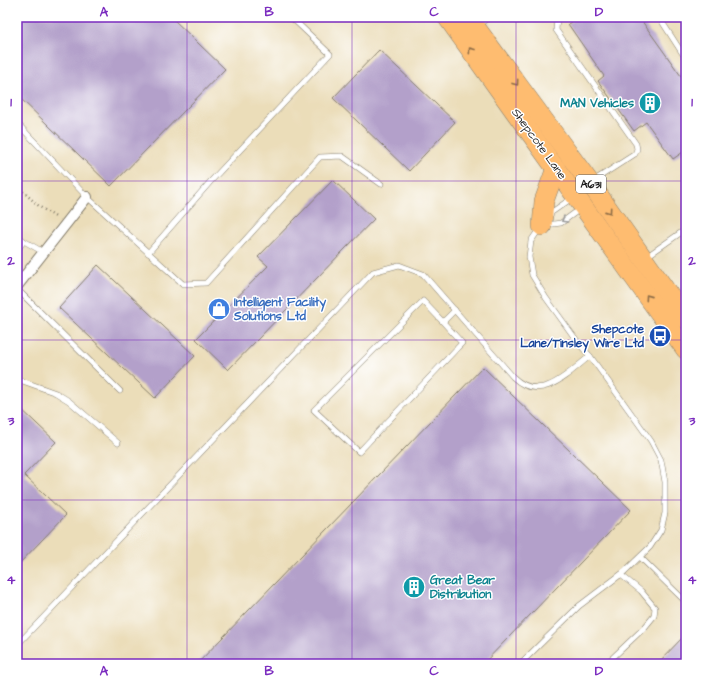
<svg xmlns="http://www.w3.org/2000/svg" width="703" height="681" font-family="'Architects Daughter',sans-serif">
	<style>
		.building { fill: #b3a0ca }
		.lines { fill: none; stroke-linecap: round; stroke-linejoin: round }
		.lane-casing { stroke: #847c6a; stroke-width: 6 }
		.street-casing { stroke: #847c6a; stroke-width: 12 }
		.highway-casing { stroke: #847c6a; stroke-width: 20 }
		.path { stroke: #847c6a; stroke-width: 2.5; stroke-dasharray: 1 3; stroke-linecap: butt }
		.lane { stroke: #fff; stroke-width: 5 }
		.street { stroke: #fff; stroke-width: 10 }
		.highway { stroke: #febc70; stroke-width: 19 }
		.oneway { stroke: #8d6c46 }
		.oneway2 { stroke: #999 }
		.grid { fill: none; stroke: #7b2cbf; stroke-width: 1; stroke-opacity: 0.55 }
		.labels { text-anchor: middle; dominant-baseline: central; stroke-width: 3; stroke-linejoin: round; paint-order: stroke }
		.shield { fill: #fff; stroke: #606060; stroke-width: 1 }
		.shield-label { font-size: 11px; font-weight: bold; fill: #1c1c1c }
		.culture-label { font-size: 12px; font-weight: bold; fill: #0d838f; stroke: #fff; text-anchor: end }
		.street-label { font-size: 12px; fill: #1c1c1c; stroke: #fff }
		.shop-label { font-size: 12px; font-weight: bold; fill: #366cbe; stroke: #fff; text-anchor: start }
		.transit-label { font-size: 12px; font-weight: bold; fill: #164399; stroke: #fff; text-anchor: end }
		.neatline { fill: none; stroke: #7b2cbf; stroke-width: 1.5 }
		.grid-label { font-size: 13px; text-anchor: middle; font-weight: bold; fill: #7b2cbf }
	</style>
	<rect width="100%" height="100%" fill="#fff"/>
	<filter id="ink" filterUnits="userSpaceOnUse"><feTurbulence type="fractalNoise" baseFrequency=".025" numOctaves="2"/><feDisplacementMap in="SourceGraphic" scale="8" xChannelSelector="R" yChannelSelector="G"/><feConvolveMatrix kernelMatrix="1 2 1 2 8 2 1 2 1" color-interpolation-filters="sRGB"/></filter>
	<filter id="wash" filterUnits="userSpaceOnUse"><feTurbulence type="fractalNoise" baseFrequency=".012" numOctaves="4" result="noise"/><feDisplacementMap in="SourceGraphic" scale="16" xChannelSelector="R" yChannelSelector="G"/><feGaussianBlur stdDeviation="0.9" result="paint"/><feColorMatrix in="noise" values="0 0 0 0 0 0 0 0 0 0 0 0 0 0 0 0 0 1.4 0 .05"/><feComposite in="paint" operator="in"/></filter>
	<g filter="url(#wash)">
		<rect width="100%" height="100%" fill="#ebddb9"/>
		<g id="blocks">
			<g class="building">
				<polygon points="17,17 171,17 225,69 111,186 17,95"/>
				<polygon points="578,17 639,17 686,83 686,150 673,159 646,122 634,131 598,81 604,76 568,24"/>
				<polygon points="379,50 455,122 409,171 333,98"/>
				<polygon points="333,180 374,219 228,370 196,339 268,266 258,257"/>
				<polygon points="98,265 195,356 155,398 59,308"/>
				<polygon points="483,367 631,510 483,664 197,664"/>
				<polygon points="17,405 56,442 24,475 66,515 17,566"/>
				<polygon points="686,634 686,664 657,664"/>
			</g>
		</g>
	</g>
	<g filter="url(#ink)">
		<use href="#blocks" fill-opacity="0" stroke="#847c6a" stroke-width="1"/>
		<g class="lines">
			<g class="lane-casing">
				<g id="lane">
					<polyline points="557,17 556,30 636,144 637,149 635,154 593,181"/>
					<polyline points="659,17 686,59"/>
					<polyline points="478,25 489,17"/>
					<polyline points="17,123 87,197 183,284 206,283 320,157 342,156 381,184"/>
					<polyline points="549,217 552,212 572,198"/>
					<polyline points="546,225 561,223 580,209"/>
					<polyline points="17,235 24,241 43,252"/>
					<polyline points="17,250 24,241"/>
					<polyline points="148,253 211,181 330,54 291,17"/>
					<polyline points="646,257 686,229"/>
					<polyline points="17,289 120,391"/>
					<polyline points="443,322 423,301 314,410 359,452 462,343 443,322 455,310"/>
					<polyline points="17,379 56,393 69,401 118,443"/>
					<polyline points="640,557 686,602"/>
					<path d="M17,645L373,272L399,265L423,274L513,377C541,404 567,374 590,356"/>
					<polyline points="520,664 579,606 624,572 650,547 661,530 665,513 665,482 661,460 651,441 590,356 580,345 546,298 532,275 529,257 531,241 540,228"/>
					<polyline points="606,664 645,627 654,616 655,608 641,591 621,575"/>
				</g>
			</g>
			<g class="street-casing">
				<polyline id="street" points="17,286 87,197"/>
			</g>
			<g class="highway-casing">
				<g id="highway">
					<polyline points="447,17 686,350"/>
					<polyline points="468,17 590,183 686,319"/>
					<polyline points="542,226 544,201 556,168"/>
				</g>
			</g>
			<polyline class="path" points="17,186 40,207 57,218"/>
			<use href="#lane" class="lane"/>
			<use href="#street" class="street"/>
			<use href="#highway" class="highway"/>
		</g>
		<defs><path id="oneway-chevron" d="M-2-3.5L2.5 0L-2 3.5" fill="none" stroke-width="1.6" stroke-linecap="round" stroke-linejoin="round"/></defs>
		<g class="oneway">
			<use href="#oneway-chevron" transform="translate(471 50) rotate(-126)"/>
			<use href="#oneway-chevron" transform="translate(516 83) rotate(54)"/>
			<use href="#oneway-chevron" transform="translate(609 211) rotate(55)"/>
			<use href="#oneway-chevron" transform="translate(648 297) rotate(-125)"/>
		</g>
		<use class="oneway2" href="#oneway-chevron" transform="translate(564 220) rotate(150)"/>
	</g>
	<path class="grid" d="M187,17V664M352,17V664M516,17V664M17,181H686M17,340H686M17,500H686"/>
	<defs>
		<g id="building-disc" transform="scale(1.15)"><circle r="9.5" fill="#0f9aa8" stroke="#fff"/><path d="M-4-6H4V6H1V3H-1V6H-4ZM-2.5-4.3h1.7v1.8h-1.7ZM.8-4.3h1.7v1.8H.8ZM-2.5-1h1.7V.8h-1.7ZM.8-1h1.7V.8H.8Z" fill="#fff"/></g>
		<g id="shop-disc" transform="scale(1.15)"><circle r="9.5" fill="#3f7fe0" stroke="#fff"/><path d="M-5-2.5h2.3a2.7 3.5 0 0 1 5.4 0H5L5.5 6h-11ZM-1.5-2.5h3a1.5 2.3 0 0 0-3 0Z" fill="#fff"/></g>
		<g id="bus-disc" transform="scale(1.15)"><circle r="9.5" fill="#1a4fb4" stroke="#fff"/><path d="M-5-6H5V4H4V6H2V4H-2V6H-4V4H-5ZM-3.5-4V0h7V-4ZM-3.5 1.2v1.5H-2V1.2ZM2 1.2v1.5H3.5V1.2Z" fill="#fff"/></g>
	</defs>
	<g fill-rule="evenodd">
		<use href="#building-disc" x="650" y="103"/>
		<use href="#shop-disc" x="219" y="309"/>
		<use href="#bus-disc" x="660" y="336"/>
		<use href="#building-disc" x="414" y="587"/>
	</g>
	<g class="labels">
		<rect class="shield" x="576" y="175" width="30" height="18" rx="3"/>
		<g class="shield-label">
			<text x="591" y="184">A631</text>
		</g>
		<g class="culture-label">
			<text x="634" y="103">MAN Vehicles</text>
			<text x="430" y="580" text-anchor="start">Great Bear<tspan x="430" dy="14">Distribution</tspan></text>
		</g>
		<g class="street-label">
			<text transform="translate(539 144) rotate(54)">Shepcote Lane</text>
		</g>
		<g class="shop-label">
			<text x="234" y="302">Intelligent Facility<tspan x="234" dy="14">Solutions Ltd</tspan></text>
		</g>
		<g class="transit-label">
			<text x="644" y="329">Shepcote<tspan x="644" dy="14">Lane/Tinsley Wire Ltd</tspan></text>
		</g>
	</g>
	<rect width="703" height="681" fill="none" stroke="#fff" stroke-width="44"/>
	<rect x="22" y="22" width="659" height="637" class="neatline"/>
	<g class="grid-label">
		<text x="104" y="16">A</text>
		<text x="269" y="16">B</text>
		<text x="434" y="16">C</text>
		<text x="599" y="16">D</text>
		<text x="11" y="106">1</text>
		<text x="692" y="106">1</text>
		<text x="11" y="265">2</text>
		<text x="692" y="265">2</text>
		<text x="11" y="425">3</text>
		<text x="692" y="425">3</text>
		<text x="11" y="584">4</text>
		<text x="692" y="584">4</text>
		<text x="104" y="675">A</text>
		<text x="269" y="675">B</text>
		<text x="434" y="675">C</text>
		<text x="599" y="675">D</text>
	</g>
</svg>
